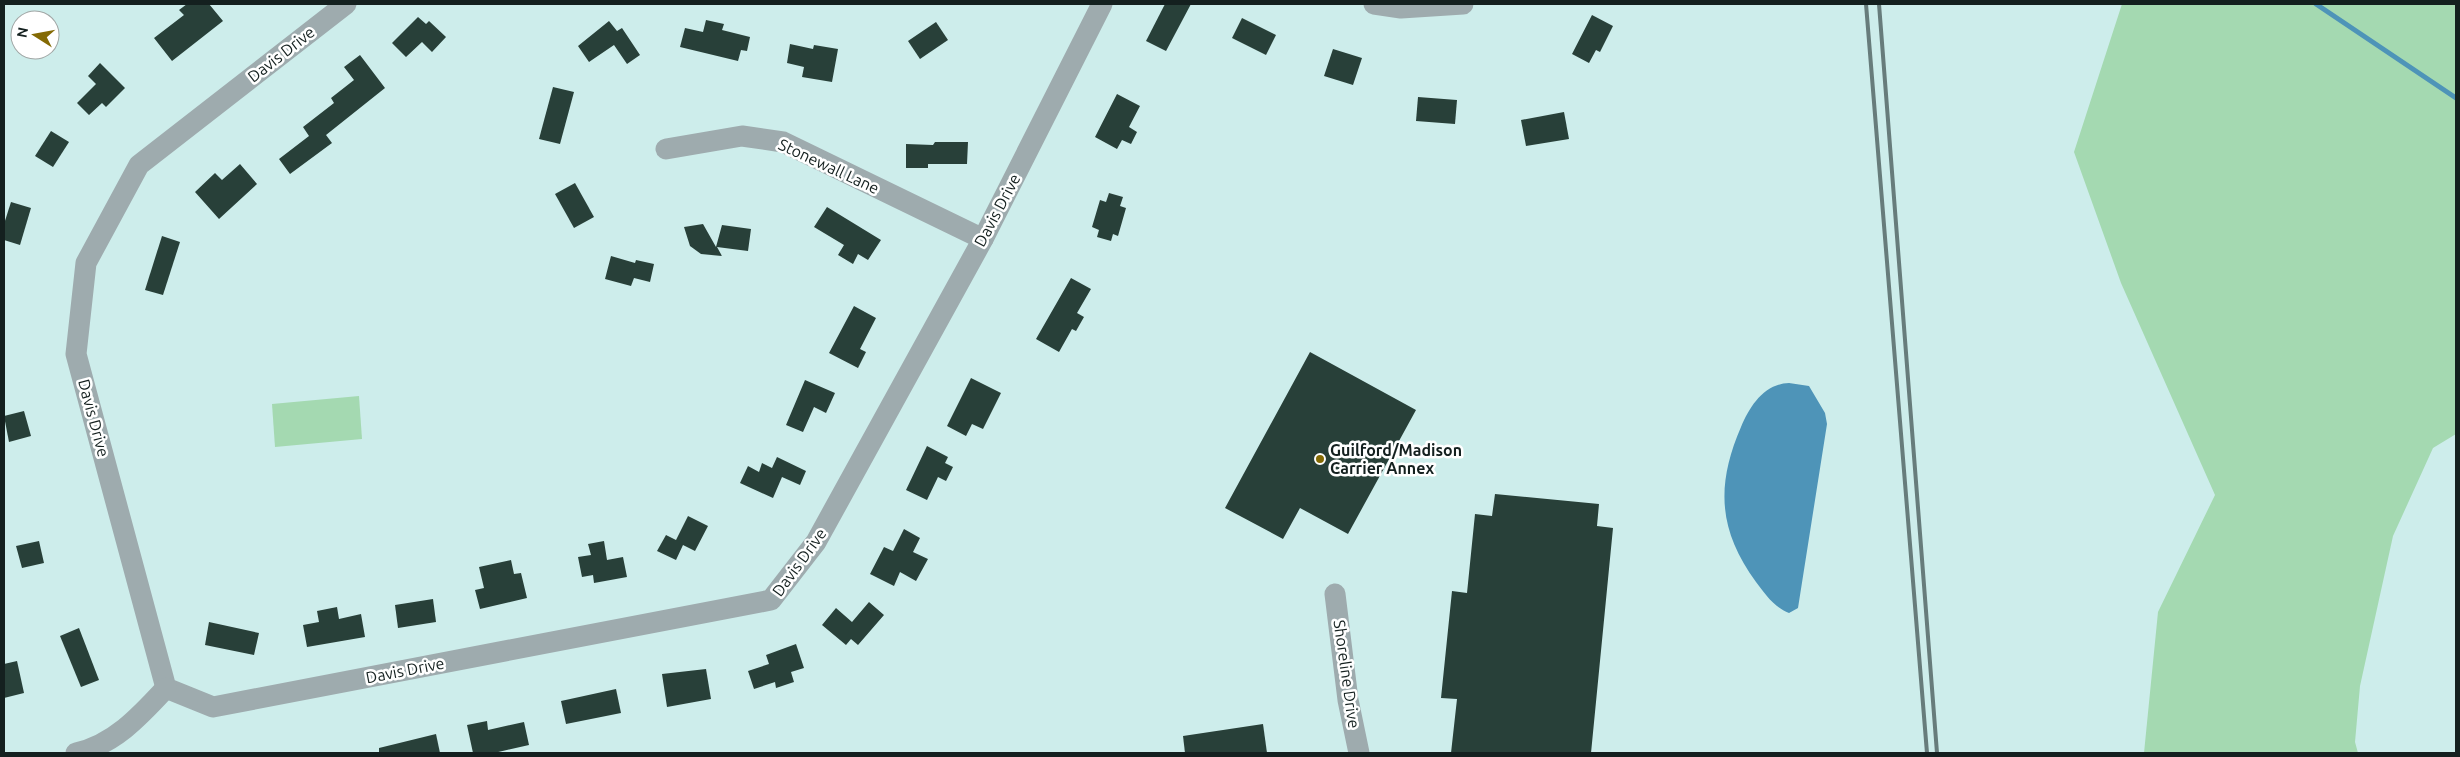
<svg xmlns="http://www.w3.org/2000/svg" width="2460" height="757" font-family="Ubuntu,sans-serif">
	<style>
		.green { fill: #a4d9b1 }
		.water { fill: #4e94b8 }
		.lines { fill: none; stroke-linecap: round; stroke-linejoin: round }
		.stream { stroke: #4e94b8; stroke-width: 5 }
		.building { fill: #284039 }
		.minor { stroke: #9eabae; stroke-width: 21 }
		.rail { stroke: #677c7b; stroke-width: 4 }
		.poi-dot { fill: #846a04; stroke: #fff; stroke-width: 2 }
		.labels { text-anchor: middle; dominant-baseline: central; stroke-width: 5; stroke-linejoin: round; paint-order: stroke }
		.street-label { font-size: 16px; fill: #14201f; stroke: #fff }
		.poi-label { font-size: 16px; font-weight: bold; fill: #14201f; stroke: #fff; text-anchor: start }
	</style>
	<rect width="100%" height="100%" fill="#cdedeb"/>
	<g class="green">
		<polygon points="2122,4 2456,4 2456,434 2433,448 2393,536 2360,686 2355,742 2358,753 2144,753 2158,612 2215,495 2121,283 2074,152"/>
		<polygon points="359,396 362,439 275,447 272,404"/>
	</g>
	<path class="water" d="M1789,383L1809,386L1825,413L1827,424L1798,608L1789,613C1774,607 1765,594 1756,582C1718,530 1716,485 1741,427C1750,406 1764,384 1789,383Z"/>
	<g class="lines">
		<polyline class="stream" points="2316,4 2456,98"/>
	</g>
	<g class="building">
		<polygon points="187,4 209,4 223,21 172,61 154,38 184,15 179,10"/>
		<polygon points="1165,4 1191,4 1166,51 1146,41"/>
		<polygon points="1592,15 1613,26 1600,52 1596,50 1589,63 1572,54"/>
		<polygon points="418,17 426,24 429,21 446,37 432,52 422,42 406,57 392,43"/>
		<polygon points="1242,18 1276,35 1266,55 1232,38"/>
		<polygon points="706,20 724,24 722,30 750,37 747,51 741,50 738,61 680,47 685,28 703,32"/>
		<polygon points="609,21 617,31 622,28 640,55 627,64 614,45 589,62 578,46"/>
		<polygon points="936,22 948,40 920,59 908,41"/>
		<polygon points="790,44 813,49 814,45 838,49 832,82 802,77 804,67 787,63"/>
		<polygon points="1333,49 1362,58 1353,85 1324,76"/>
		<polygon points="360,55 385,88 326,135 332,143 290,174 279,159 309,136 303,127 334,103 331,98 354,80 344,67"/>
		<polygon points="100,63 125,88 106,107 102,103 89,115 77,103 96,84 88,76"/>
		<polygon points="553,87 574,92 560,144 539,139"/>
		<polygon points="1117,94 1140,106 1129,127 1137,132 1131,144 1122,140 1117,149 1095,137"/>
		<polygon points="1418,97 1457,100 1455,124 1416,121"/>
		<polygon points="1564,112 1569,139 1526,146 1521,120"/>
		<polygon points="51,131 69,142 53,167 35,156"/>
		<polygon points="935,142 968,142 967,164 928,164 928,168 906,168 906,144 933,145"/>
		<polygon points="240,164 257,184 219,219 195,192 215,173 222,180"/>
		<polygon points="575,183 594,217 574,228 555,194"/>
		<polygon points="1109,193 1123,197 1120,206 1126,208 1118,236 1113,234 1111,241 1097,237 1099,230 1092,227 1100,200 1106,202"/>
		<polygon points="11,202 31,208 20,245 4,240 4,224"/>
		<polygon points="827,207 881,240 868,260 858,254 853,264 838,255 844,245 814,227"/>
		<polygon points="703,224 716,247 722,225 751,229 748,251 717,247 722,256 701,254 690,246 684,227"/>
		<polygon points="162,236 180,242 163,295 145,290"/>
		<polygon points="611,256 635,263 636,260 654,264 650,282 634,278 631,286 605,279"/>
		<polygon points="1071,278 1091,289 1077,313 1084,317 1076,331 1072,329 1059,352 1036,339"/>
		<polygon points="854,306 876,318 860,349 866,352 858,368 829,353"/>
		<polygon points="1310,352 1416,410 1348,534 1300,508 1283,539 1225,508"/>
		<polygon points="971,378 1001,393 983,429 972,424 966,436 947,426"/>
		<polygon points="805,380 835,393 826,413 814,407 803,432 786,425"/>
		<polygon points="24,411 31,436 9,442 4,416"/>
		<polygon points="927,446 948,457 945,463 953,467 946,481 938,477 927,500 906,490"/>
		<polygon points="777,457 806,471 800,485 782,477 773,498 740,483 748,466 759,472 762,463 772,468"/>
		<polygon points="1495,494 1599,504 1597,526 1613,528 1591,753 1451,753 1457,699 1441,698 1452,591 1467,593 1475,514 1492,516"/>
		<polygon points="688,516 708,526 695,551 683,545 676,560 657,551 666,535 676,540"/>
		<polygon points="904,529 920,538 913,552 928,559 916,581 900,572 894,586 870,574 884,547 893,551"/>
		<polygon points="39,541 44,563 22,568 16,546"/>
		<polygon points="604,541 607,560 623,557 627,577 594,583 593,575 582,577 578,557 591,555 588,544"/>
		<polygon points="511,560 514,574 521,573 527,598 480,609 475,590 484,588 479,567"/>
		<polygon points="433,599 436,622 398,628 395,605"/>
		<polygon points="869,602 884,615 858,645 851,639 846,645 822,625 836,608 852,622"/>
		<polygon points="337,607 339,619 361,614 365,637 307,647 303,625 319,622 317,611"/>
		<polygon points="209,622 259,633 254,655 205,645"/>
		<polygon points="79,628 99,680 81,687 60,636"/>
		<polygon points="796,644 804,668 791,672 794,682 776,688 775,682 754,689 748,671 769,664 766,655"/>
		<polygon points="17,661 24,693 4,698 4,664"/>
		<polygon points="706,669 711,699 667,707 662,674"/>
		<polygon points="616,689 621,713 566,724 561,701"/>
		<polygon points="487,721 488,730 524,722 529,745 494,753 473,753 467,725"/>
		<polygon points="1263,724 1267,753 1185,753 1183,736"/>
		<polygon points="436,734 440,753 379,753 379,748"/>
	</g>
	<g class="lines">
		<g class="minor">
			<polyline points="346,4 139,165 86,263 76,354 166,688 213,707 771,600 816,542 983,239 1102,4"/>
			<polyline points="1374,4 1401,8 1463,4"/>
			<polyline points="666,149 742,136 783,142 983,239"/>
			<polyline points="1335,594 1348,700 1359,753"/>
			<path d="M76,753C114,745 141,715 166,688"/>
		</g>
		<g class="rail">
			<polyline points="1866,4 1927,753"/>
			<polyline points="1879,4 1937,753"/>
		</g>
	</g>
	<circle class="poi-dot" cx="1320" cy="459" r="5"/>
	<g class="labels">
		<g class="street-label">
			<text transform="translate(281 54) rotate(-38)">Davis Drive</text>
			<text transform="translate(829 166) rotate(25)">Stonewall Lane</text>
			<text transform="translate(997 210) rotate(-62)">Davis Drive</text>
			<text transform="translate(94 418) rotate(75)">Davis Drive</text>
			<text transform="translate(799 562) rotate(-54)">Davis Drive</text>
			<text transform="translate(405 670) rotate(-11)">Davis Drive</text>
			<text transform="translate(1347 674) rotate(82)">Shoreline Drive</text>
		</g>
		<g class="poi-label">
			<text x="1330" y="450">Guilford/Madison<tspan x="1330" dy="18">Carrier Annex</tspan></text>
		</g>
	</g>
	<rect width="2460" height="757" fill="none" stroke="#14201f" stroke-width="10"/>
	<g transform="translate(35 35) rotate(281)"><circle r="24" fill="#ffffff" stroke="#a1a6a5"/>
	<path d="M0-4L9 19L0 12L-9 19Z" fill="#846a04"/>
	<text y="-8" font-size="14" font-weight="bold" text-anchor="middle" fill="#14201f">N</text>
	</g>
</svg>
